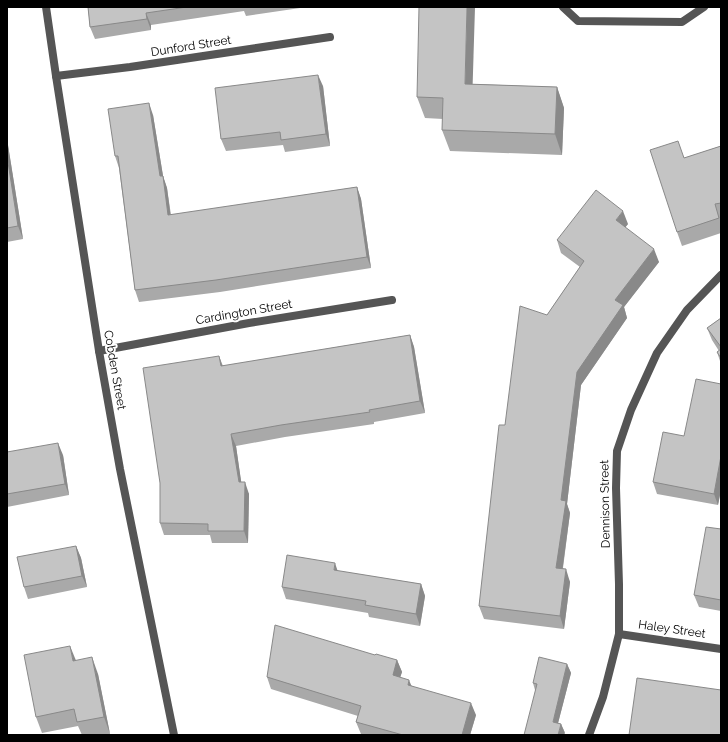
<svg xmlns="http://www.w3.org/2000/svg" width="728" height="742" font-family="Raleway,sans-serif">
	<style>
		.lines { fill: none; stroke-linecap: round; stroke-linejoin: round }
		.minor { stroke: #555; stroke-width: 8 }
		.wall { fill: #a9a9a9 }
		.shaded-wall { fill: #898989 }
		.building { fill: #c4c4c4; stroke: #898989 }
		.labels { text-anchor: middle; dominant-baseline: central; stroke-width: 4; stroke-linejoin: round; paint-order: stroke }
		.street-label { font-size: 12px; fill: #000; stroke: #fff }
	</style>
	<rect width="100%" height="100%" fill="#fff"/>
	<g class="lines">
		<g class="minor">
			<polyline points="46,7 56,76 99,351 120,469 174,735"/>
			<polyline points="563,7 578,21 682,22 704,7"/>
			<polyline points="56,76 130,67 330,37"/>
			<polyline points="99,351 249,323 392,300"/>
			<polyline points="619,634 721,649"/>
			<polyline points="589,735 603,697 619,634 619,584 616,488 617,451 631,410 657,353 687,310 721,275"/>
		</g>
	</g>
	<g class="wall">
		<polygon points="88,7 307,7 246,16 244,11 151,25 151,30 95,39 90,27"/>
		<polygon points="473,84 557,87 564,108 562,155 450,151 442,130 443,119 425,118 417,97"/>
		<polygon points="323,86 330,146 285,152 283,145 226,151 221,139"/>
		<polygon points="153,115 163,176 167,188 171,215 357,187 361,199 371,268 220,292 139,302 135,290 119,168 115,156"/>
		<polygon points="7,139 23,239 7,242"/>
		<polygon points="721,146 721,218 720,218 721,221 721,233 682,246 677,232 684,158"/>
		<polygon points="628,224 625,227 659,262 624,307 627,318 581,385 567,504 570,513 563,568 570,582 564,629 484,619 479,606 505,425 547,315 580,267 561,253 557,240"/>
		<polygon points="721,318 721,364 717,352 719,351 712,340 707,328"/>
		<polygon points="410,335 414,347 425,413 374,422 374,424 285,437 236,446 241,482 249,494 248,543 212,543 210,535 164,535 160,523 219,356 223,366"/>
		<polygon points="721,384 721,490 718,505 657,494 653,482"/>
		<polygon points="7,452 63,455 69,495 7,507"/>
		<polygon points="721,529 721,611 699,607 694,595"/>
		<polygon points="76,546 81,558 87,587 28,599 24,587"/>
		<polygon points="338,571 421,584 425,596 420,626 369,617 368,613 286,599 282,587"/>
		<polygon points="375,655 397,660 402,672 400,677 412,686 476,715 470,735 366,735 361,734 356,722 358,716 271,689 267,677"/>
		<polygon points="76,661 98,674 110,734 105,735 82,735 78,726 42,733 36,717"/>
		<polygon points="567,664 571,673 558,723 561,724 565,733 535,690 533,683"/>
	</g>
	<g class="shaded-wall">
		<polygon points="467,7 475,7 472,105 465,84"/>
		<polygon points="146,13 151,25 151,30 147,19"/>
		<polygon points="318,75 323,86 330,146 326,134"/>
		<polygon points="557,87 564,108 562,155 555,134"/>
		<polygon points="149,103 153,115 165,188 160,176"/>
		<polygon points="7,139 23,239 18,226 7,156"/>
		<polygon points="163,176 167,188 172,227 168,215"/>
		<polygon points="357,187 361,199 371,268 367,257"/>
		<polygon points="623,211 628,224 621,233 616,220"/>
		<polygon points="654,249 659,262 624,307 627,318 581,385 567,504 570,513 561,580 556,568 561,500 577,372 615,300"/>
		<polygon points="410,335 414,347 425,413 420,401"/>
		<polygon points="219,356 223,368 221,366"/>
		<polygon points="231,434 236,446 243,494 239,482"/>
		<polygon points="58,443 63,455 69,495 65,484"/>
		<polygon points="721,456 721,490 718,505 714,494"/>
		<polygon points="245,482 249,494 248,543 244,531"/>
		<polygon points="76,546 81,558 87,587 82,576"/>
		<polygon points="335,563 339,575 334,570"/>
		<polygon points="566,569 570,582 564,629 560,616"/>
		<polygon points="421,584 425,596 420,626 416,614"/>
		<polygon points="70,646 77,663 73,661"/>
		<polygon points="92,657 98,674 110,734 104,717"/>
		<polygon points="397,660 402,672 397,687 393,675"/>
		<polygon points="567,664 571,673 556,731 553,722"/>
		<polygon points="409,680 414,692 408,685"/>
		<polygon points="471,703 476,715 470,735 462,735"/>
		<polygon points="561,724 565,733 564,735 558,735"/>
	</g>
	<g class="building">
		<polygon points="88,7 187,7 146,13 147,19 90,27"/>
		<polygon points="419,7 467,7 465,84 557,87 555,134 442,130 443,98 417,97"/>
		<polygon points="318,75 326,134 281,140 280,132 221,139 215,88"/>
		<polygon points="149,103 160,176 163,176 168,215 357,187 367,257 216,280 135,290 118,156 115,156 108,109"/>
		<polygon points="678,141 684,158 721,146 721,203 715,204 719,218 677,232 650,150"/>
		<polygon points="7,156 18,226 7,228"/>
		<polygon points="596,190 623,211 616,220 654,249 615,300 623,305 577,372 561,500 566,501 556,568 566,569 560,616 479,606 499,425 505,425 520,306 547,315 584,261 557,240"/>
		<polygon points="721,318 721,347 707,328"/>
		<polygon points="410,335 420,401 369,410 370,412 281,425 231,434 239,482 245,482 244,531 208,531 208,524 160,523 160,483 143,368 219,356 221,366"/>
		<polygon points="721,349 721,358 717,352"/>
		<polygon points="696,379 721,384 721,456 714,494 653,482 663,432 684,436"/>
		<polygon points="58,443 65,484 7,494 7,452"/>
		<polygon points="706,527 721,529 721,600 694,595"/>
		<polygon points="76,546 82,576 24,587 17,557"/>
		<polygon points="287,555 335,563 334,570 421,584 416,614 365,605 366,601 282,587"/>
		<polygon points="275,625 375,655 376,654 397,660 393,675 409,680 408,685 471,703 462,735 403,735 356,722 361,706 267,677"/>
		<polygon points="70,646 73,661 92,657 104,717 77,722 74,709 36,717 24,655"/>
		<polygon points="539,657 567,664 553,722 561,724 558,735 524,735 537,684 533,683"/>
		<polygon points="637,678 721,690 721,735 629,735"/>
	</g>
	<g class="labels">
		<g class="street-label">
			<text transform="translate(191 46) rotate(-9)">Dunford Street</text>
			<text transform="translate(244 312) rotate(-10)">Cardington Street</text>
			<text transform="translate(115 370) rotate(80)">Cobden Street</text>
			<text transform="translate(605 504) rotate(-91)">Dennison Street</text>
			<text transform="translate(672 629) rotate(8)">Haley Street</text>
		</g>
	</g>
	<rect width="728" height="742" fill="none" stroke="#000000" stroke-width="16"/>
</svg>
